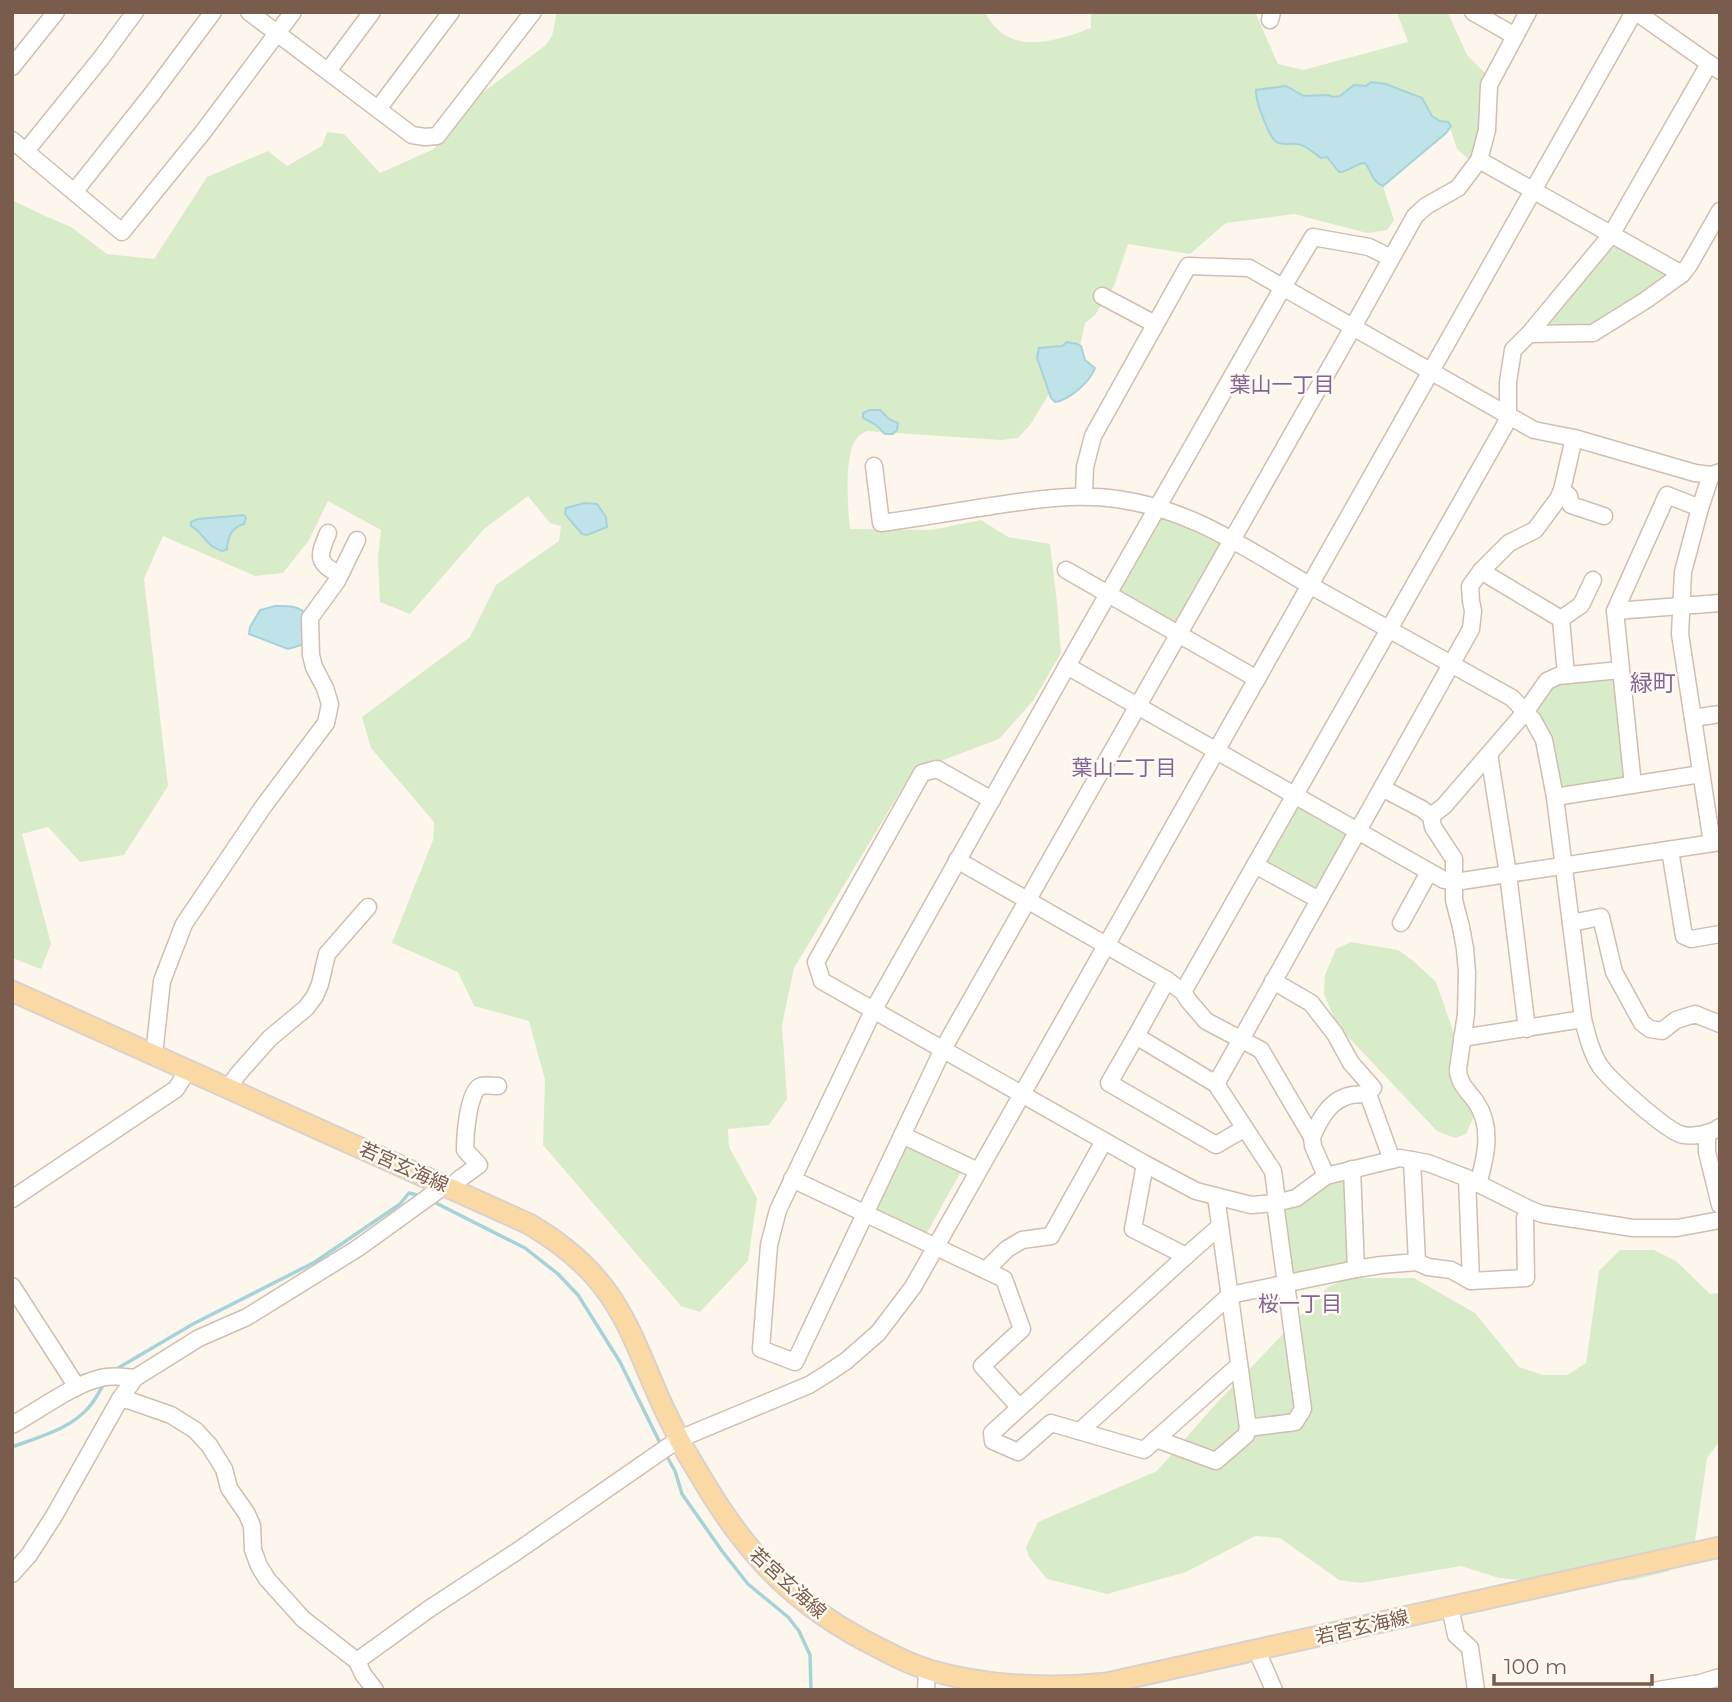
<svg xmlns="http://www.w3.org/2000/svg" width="1732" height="1702" font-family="Montserrat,'Noto Sans JP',sans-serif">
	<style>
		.green { fill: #d8ecc9 }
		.water { fill: #bfe3e8; stroke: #a5d3da; stroke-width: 2 }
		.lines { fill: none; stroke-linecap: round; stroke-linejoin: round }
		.stream { stroke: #a5d3da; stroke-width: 3.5 }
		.minor-casing { stroke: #d1beb0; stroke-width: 19 }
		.major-casing { stroke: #dad1cd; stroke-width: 23 }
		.minor { stroke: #fff; stroke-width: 16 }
		.major { stroke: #fbd9a5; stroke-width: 19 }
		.labels { text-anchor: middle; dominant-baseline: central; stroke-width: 5; stroke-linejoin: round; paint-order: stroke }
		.street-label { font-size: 19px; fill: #7a5c4d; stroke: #fffaf3 }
		.neighbourhood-label { font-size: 21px; fill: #846695; stroke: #fffaf3 }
		.quarter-label { font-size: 23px; fill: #846695; stroke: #fffaf3 }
	</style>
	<rect width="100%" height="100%" fill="#fdf6ec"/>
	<g class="green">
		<path d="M557,12H985C1007,57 1054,42 1091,28V12H1255L1278,64L1303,70L1408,42L1397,12H1444L1449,15L1467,55L1485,73L1480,143L1468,159L1457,149L1448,122L1440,121L1432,116L1422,98L1386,84L1377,83L1367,86L1354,85L1340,96L1333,97L1328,95L1304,96L1286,86L1256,90L1259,107L1263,114L1265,127L1280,143C1300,144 1305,147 1321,158L1327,157L1339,172C1349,172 1356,163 1365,163C1372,172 1372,182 1383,186L1394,220L1387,230L1367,233L1294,214L1226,223L1190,254L1128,244L1114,286L1095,315L1085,323L1081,342L1030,425L1018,438L1001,440L867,431C864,433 860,434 858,437C843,452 848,509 850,529L931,530L981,520L1008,537L1050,544L1057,603L1061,653L1033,701L999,739L912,772L794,968L782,1025L787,1099L769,1125L728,1129L729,1147L757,1198L748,1261L700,1312L681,1306L543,1145L545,1080L529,1021L474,1006L458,972L392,943L433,840L434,822L371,748L362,717L470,637L496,585L559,541L561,526L550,523L528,496L484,529L410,614L380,602L378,557L381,530L328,501L309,540L283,573L255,576L163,536L144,579L168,786L124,855L80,862L48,827L22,834L51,944L41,969L12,958V200L43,215L71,227L107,254L154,259L207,177L268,151L287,166L322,146L327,132L344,134L380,173L434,149L470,102L546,45L552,36Z"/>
		<polygon points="1611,245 1617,245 1669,276 1589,329 1543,329"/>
		<polygon points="1163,515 1222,541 1178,627 1116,591 1158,517"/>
		<polygon points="1617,676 1627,777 1624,782 1561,791 1534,713 1555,683"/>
		<polygon points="1295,805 1348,831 1349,836 1318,892 1264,865"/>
		<polygon points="1351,942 1398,950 1412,960 1436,982 1479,1105 1466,1134 1455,1138 1437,1131 1337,1025 1324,994 1325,975 1336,949"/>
		<polygon points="904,1143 963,1168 925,1236 874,1211"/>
		<polygon points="1349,1176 1351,1264 1289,1276 1281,1212 1285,1206 1330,1180"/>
		<polygon points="1620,1250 1654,1250 1676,1261 1710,1294 1720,1293 1720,1441 1707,1458 1695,1541 1669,1571 1633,1580 1558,1583 1499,1578 1461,1566 1361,1583 1339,1580 1280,1538 1255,1536 1186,1572 1107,1594 1047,1579 1029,1557 1026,1547 1038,1522 1157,1471 1213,1407 1328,1287 1348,1278 1414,1278 1475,1313 1519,1367 1543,1375 1567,1375 1586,1363 1599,1271"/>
	</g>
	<g class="water">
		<path d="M1371,82L1386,84L1422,98L1432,116L1440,121L1448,122L1451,126L1446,133L1383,186C1372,182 1372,172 1365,163C1356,163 1349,172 1339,172L1327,157L1321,158C1314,153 1306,145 1297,144C1290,143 1281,146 1275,141C1268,134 1255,100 1256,90L1286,86L1304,96L1328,95L1333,97L1340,96L1354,85L1366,86Z"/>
		<path d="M1067,342L1077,344L1081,346L1085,360L1095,368C1091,381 1069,400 1055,402L1051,398L1037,358L1039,348L1062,346Z"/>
		<polygon points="880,410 889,419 898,423 897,430 893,434 885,434 876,425 863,418 863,413 870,410"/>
		<polygon points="584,503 597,504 606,517 607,527 587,535 582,534 565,514 566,508"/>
		<path d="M244,515L246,518L244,524C231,528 228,536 227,549L223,551C221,551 213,547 212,546C203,539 201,531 191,526V522L198,519Z"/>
		<path d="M275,606C286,606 299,605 307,615L305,644L288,649L249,634L250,627L260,610Z"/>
	</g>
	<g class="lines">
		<g class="stream">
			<polyline points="432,1201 525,1248 558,1274 578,1295 620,1362 662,1447"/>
			<polyline points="113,1371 193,1324 315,1262 400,1204 409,1193 421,1196"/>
			<path d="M12,1447C39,1437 71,1429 90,1406C96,1399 100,1390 105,1382"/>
			<polyline points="665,1453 675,1471 682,1494 722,1551 748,1584 788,1617 799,1631 810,1655 811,1690"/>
		</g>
		<g class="minor-casing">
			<g id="minor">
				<polyline points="249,12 412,135 425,137 437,136 533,12"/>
				<polyline points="1473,12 1515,36"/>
				<polyline points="1636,12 1720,71"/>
				<polyline points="1270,20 1272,12"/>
				<polyline points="12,67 56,12"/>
				<polyline points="328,71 372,12"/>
				<polyline points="378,109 451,12"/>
				<polyline points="12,140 122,232 203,132 293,12"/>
				<polyline points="26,151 102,57 135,12"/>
				<polyline points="1479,160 1682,274"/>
				<polyline points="75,191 152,94 213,12"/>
				<polyline points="1391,258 1369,247 1313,237 1283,287 1067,666 874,1009 778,1210 769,1245 761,1349 795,1362 943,1049 1353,327 1415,216 1426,206 1458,188 1479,160 1487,130 1489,85 1528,12"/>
				<polyline points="1102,296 1155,324"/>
				<polyline points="1529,334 1593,333 1646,300 1682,274 1689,265 1720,211"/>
				<path d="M874,466L881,523C918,518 954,512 991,506C1032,500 1075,493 1117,499C1195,510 1247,550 1313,587C1380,624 1446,661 1512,698L1533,720L1544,740L1555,797L1583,1019C1587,1035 1591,1052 1600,1066C1610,1080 1667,1132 1683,1135C1695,1137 1710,1134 1720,1127"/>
				<polyline points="1711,475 1700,508 1683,572 1680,634 1712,843"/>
				<polyline points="1562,490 1569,496 1571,505 1604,516"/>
				<polyline points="1084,496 1085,467 1093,436 1188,266 1249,268 1534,430 1574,438 1695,473 1711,475 1720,472"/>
				<path d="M328,533C318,557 316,562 340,575"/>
				<polyline points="1066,570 1257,679"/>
				<polyline points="1481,571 1561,619 1566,675"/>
				<polyline points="1615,611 1720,603"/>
				<polyline points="1561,619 1581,605 1593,580"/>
				<polyline points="1067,666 1444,880 1455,882 1720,842"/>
				<polyline points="1693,718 1720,714"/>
				<polyline points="1489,754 1508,874 1527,1029"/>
				<polyline points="1633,785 1615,611 1667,495 1700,508"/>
				<polyline points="1382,788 1422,809 1431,816"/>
				<polyline points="1555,797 1701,774"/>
				<polyline points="992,800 937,769 922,773 816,962 822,981 1145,1164 1196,1191 1251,1205 1275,1203 1296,1198 1326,1176 1400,1158 1428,1163 1467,1178 1529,1209 1542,1214 1633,1228 1677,1228 1720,1220"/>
				<polyline points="1670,850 1684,936 1691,939 1720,934"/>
				<polyline points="957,860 1167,980 1183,992 1188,1000 1206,1021 1261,1050 1312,1137 1313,1146 1326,1176"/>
				<polyline points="1255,865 1319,900"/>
				<polyline points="1401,923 1429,872"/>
				<polyline points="1571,923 1601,917 1614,972 1642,1023 1650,1029 1662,1031 1676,1020 1695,1014 1720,1024"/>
				<polyline points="1273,981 1311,1003 1335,1034 1351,1063 1373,1088 1368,1094 1392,1160"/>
				<polyline points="1183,992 1505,425 1508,415 1508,382 1513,350 1529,334 1611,235 1709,64"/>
				<polyline points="1136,1036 1167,980"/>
				<polyline points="1462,1038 1583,1019"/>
				<polyline points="154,1055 162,981 184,924 263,807 326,723 330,704 325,688 314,667 311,655 310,618 337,581 357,540"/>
				<polyline points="1216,1084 1471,629 1473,611 1471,601 1470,586 1481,571 1509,543 1535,530 1558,499 1562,490 1574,438"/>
				<polyline points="228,1089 238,1074 270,1038 306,1008 315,996 320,984 327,954 368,907"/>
				<polyline points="1707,1133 1707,1152 1720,1205"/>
				<polyline points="902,1135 978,1171"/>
				<path d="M1312,1137C1319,1121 1328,1103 1345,1097C1351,1094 1361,1094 1368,1094"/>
				<polyline points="1145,1164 1133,1229 1186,1256 1220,1226"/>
				<polyline points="1352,1169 1356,1269 1381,1265 1417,1262 1412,1160"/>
				<polyline points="1467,1178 1471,1281 1526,1278 1525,1218 1529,1209"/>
				<polyline points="792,1179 1004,1279 1022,1329 982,1366 1019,1407"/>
				<path d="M1478,1184C1486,1157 1493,1127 1476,1102C1468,1091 1458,1083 1458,1069L1466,1014L1467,972L1465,949L1461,927L1454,900V859L1433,827L1431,816L1444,806L1526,711L1547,681L1558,676L1620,670"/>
				<path d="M453,1189L458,1180L479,1165L465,1150C465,1137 468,1090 481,1086C485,1085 493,1086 498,1086"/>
				<polyline points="1216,1196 1248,1428 1295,1422 1303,1409 1275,1203 1276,1193 1273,1171 1216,1084 1136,1036 1109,1083 1216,1145 1245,1128"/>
				<polyline points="12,1199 176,1089 188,1070"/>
				<polyline points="1186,1256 992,1433 993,1441 1018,1452 1051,1423 1144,1450 1239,1365"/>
				<polyline points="1417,1262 1428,1267 1451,1270 1471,1281"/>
				<polyline points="986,1270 1007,1249 1022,1240 1051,1236 1104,1141"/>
				<polyline points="12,1286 77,1387"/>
				<polyline points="120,1399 131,1401 171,1415 195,1430 209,1445 224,1469 229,1488 247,1514 252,1526 253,1550 259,1566 267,1579 303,1619 357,1661 363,1674 375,1690"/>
				<path d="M12,1425C38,1411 73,1384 101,1378C112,1375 124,1377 135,1378"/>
				<polyline points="1080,1431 1230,1295 1356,1269"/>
				<polyline points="1156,1439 1216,1461 1246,1435 1248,1428"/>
				<polyline points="12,1574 29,1555 54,1516 120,1399 135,1378 199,1338 247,1317 358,1248 444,1186"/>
				<polyline points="1450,1607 1456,1635 1470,1648 1476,1690"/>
				<polyline points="1257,1651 1274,1690"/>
				<polyline points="357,1661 429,1609 516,1552 679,1439 809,1385 825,1375 846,1361 878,1333 913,1287 1634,12"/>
				<polyline points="926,1690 927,1669"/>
				<polyline points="1658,1690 1700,1683 1720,1677"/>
			</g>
		</g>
		<g class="major-casing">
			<path id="major" d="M12,991L529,1224C558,1241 585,1262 605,1289C627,1318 640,1354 655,1388C661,1404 670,1420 677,1435C684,1450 693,1463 701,1477C747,1556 797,1608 881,1649C896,1657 913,1665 929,1670C988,1687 1047,1689 1107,1683L1720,1547"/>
		</g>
		<use href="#minor" class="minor"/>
		<use href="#major" class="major"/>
	</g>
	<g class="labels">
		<g class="street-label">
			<text transform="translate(404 1167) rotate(24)">若宮玄海線</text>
			<text transform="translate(788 1583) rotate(42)">若宮玄海線</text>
			<text transform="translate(1362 1627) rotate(-13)">若宮玄海線</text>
		</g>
		<g class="neighbourhood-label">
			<text x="1282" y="384">葉山一丁目</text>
			<text x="1124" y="767">葉山二丁目</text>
			<text x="1300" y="1303">桜一丁目</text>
		</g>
		<g class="quarter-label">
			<text x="1653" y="683">緑町</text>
		</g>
	</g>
	<rect width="1732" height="1702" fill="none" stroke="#7a5c4d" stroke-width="28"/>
	<path d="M1494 1674v10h158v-10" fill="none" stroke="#7a5c4d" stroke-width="3.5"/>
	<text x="1504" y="1674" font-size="21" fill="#7a5c4d" stroke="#fffaf3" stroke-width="5" paint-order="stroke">100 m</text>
</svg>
